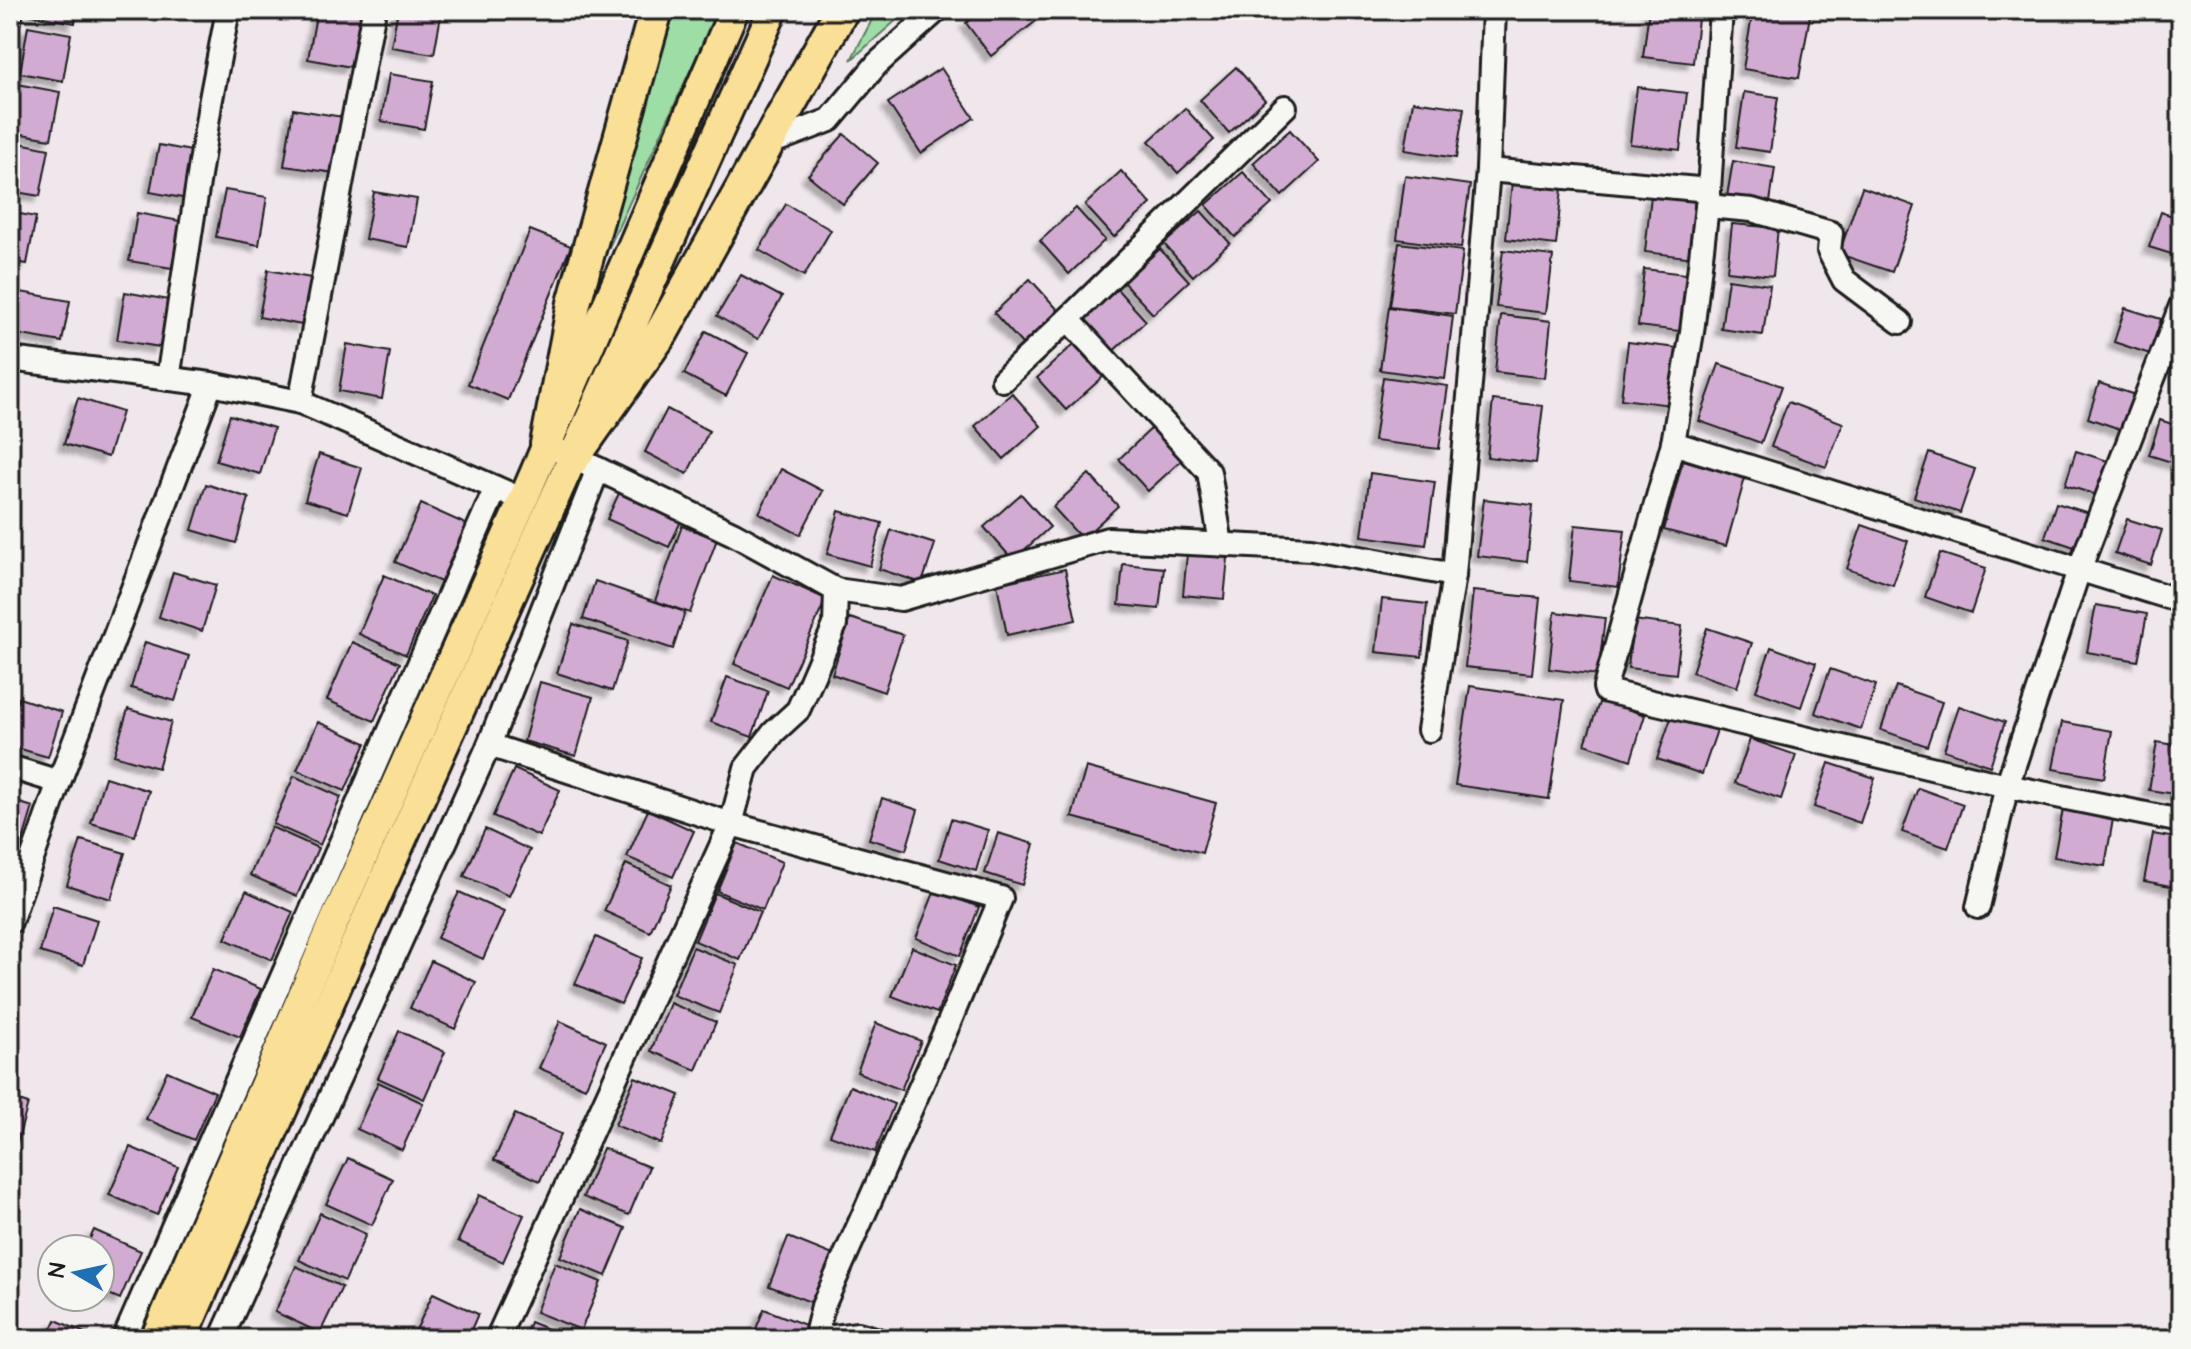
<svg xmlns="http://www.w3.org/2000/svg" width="2191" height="1349" font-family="'Architects Daughter',sans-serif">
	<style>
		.green { fill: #9edda6; stroke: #5d7c61; stroke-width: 2 }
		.building { fill: #d2abd3; stroke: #1c1c1c; stroke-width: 2; filter: url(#shadow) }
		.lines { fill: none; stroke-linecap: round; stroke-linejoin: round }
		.minor-casing { stroke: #1c1c1c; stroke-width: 28 }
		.major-casing { stroke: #1c1c1c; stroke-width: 34 }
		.highway-casing { stroke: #1c1c1c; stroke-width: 38 }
		.minor { stroke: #f6f6f2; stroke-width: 22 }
		.major { stroke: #fadf96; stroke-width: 28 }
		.highway { stroke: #fadf96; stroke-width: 32 }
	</style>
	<defs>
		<filter id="shadow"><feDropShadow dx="-6" dy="6" stdDeviation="2" flood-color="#0004"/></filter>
	</defs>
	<rect width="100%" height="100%" fill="#efe7ec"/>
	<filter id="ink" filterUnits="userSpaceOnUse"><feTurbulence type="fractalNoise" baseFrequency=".0125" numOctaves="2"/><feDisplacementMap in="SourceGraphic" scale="16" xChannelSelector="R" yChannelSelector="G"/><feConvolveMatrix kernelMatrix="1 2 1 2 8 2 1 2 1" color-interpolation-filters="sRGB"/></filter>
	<g filter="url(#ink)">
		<g class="green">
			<polygon points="675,10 718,10 583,304"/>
			<polygon points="877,10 908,10 851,60"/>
		</g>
		<g class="building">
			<polygon points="33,10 77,10 75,23 32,15"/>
			<polygon points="317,10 363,10 351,67 308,59"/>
			<polygon points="398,10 442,10 434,54 391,47"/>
			<polygon points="983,10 1033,10 1040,18 991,56 966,23"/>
			<polygon points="1649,10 1699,10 1693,63 1643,57"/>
			<polygon points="1753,10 1811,10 1799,78 1743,69"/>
			<polygon points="28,26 71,34 63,81 20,73"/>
			<polygon points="1236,67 1265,100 1229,133 1200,100"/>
			<polygon points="941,68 974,118 921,153 888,103"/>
			<polygon points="389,74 433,81 424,129 381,121"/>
			<polygon points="17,84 60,92 51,139 10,132"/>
			<polygon points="1637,87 1687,93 1680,150 1630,144"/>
			<polygon points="1744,92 1778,97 1770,152 1736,147"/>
			<polygon points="1413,101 1464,108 1456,158 1405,150"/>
			<polygon points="1185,108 1214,140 1178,173 1149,141"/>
			<polygon points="293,109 343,117 335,173 284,166"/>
			<polygon points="1290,130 1319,162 1282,196 1253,163"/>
			<polygon points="844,134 878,163 843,204 808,175"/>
			<polygon points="10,141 49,149 40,196 10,191"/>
			<polygon points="159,145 202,153 193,200 150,192"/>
			<polygon points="1733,161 1775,168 1769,209 1726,202"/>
			<polygon points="1121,171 1151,204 1114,237 1085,205"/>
			<polygon points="1243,172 1272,204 1235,237 1206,205"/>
			<polygon points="1405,176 1470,185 1461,248 1397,239"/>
			<polygon points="1512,182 1562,188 1556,245 1506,239"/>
			<polygon points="1862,187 1915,206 1892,272 1839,254"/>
			<polygon points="225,190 267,197 259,245 216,237"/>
			<polygon points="374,192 417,199 408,247 365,239"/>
			<polygon points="1651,195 1701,201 1694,258 1645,252"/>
			<polygon points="786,204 831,230 804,276 759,250"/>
			<polygon points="1076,208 1105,240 1069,274 1040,241"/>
			<polygon points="1201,211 1230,243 1193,276 1164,244"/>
			<polygon points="10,212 36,217 27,264 10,261"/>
			<polygon points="2161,212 2181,219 2181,257 2149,247"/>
			<polygon points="137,213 180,221 172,268 129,261"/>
			<polygon points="1732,224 1778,228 1773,276 1727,271"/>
			<polygon points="530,230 571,246 508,400 468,384"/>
			<polygon points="1399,243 1463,251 1455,314 1390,306"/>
			<polygon points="1160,249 1189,281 1153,314 1123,282"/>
			<polygon points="1503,250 1553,256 1546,313 1496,307"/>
			<polygon points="1644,269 1694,275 1687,332 1638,326"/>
			<polygon points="268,270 311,278 302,325 259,317"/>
			<polygon points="741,275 782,297 758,339 717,316"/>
			<polygon points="1030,279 1060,312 1023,345 994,313"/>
			<polygon points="1728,279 1770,285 1763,335 1721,329"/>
			<polygon points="1117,289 1146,321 1110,354 1081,322"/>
			<polygon points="10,290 70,301 62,342 10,333"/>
			<polygon points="125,292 169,300 160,347 117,340"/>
			<polygon points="1389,307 1453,316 1445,379 1380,370"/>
			<polygon points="2125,308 2161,319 2150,354 2114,342"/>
			<polygon points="1501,315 1551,321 1545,378 1495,372"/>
			<polygon points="706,331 748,353 726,396 684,374"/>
			<polygon points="1628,342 1678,348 1671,405 1621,399"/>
			<polygon points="347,344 390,352 382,399 339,391"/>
			<polygon points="1074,344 1103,377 1066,410 1037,378"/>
			<polygon points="1719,364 1782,386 1761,443 1699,421"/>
			<polygon points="1383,377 1448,386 1439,449 1374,441"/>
			<polygon points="2099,383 2135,395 2123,430 2088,418"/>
			<polygon points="1012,393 1041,426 1004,459 975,426"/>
			<polygon points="78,398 122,412 108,457 64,444"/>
			<polygon points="1493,400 1543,406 1536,463 1487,457"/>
			<polygon points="1788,402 1843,423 1826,467 1771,447"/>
			<polygon points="667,409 709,431 687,474 645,452"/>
			<polygon points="230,415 274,428 260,474 216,461"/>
			<polygon points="2160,420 2181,427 2181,465 2149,455"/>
			<polygon points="1155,425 1184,458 1148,491 1119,459"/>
			<polygon points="2076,451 2111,462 2100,496 2065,485"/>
			<polygon points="1929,453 1975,469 1960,513 1914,497"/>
			<polygon points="319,454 362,468 348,513 305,500"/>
			<polygon points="1683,460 1745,478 1726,546 1664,530"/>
			<polygon points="781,469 823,491 800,535 759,513"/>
			<polygon points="1370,473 1435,482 1426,545 1362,536"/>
			<polygon points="1089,474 1118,506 1082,539 1053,507"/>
			<polygon points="206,484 249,498 236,543 192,530"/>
			<polygon points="620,491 682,519 669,547 607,519"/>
			<polygon points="1021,494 1050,527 1013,560 984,527"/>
			<polygon points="1484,499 1533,505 1527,562 1477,556"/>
			<polygon points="2056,503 2092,514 2080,549 2045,537"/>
			<polygon points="421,504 468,525 443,583 395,562"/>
			<polygon points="839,511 882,523 870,566 827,554"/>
			<polygon points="2127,519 2162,530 2151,565 2115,553"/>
			<polygon points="1575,525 1625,530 1618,587 1569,581"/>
			<polygon points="1862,525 1908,541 1893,585 1847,569"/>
			<polygon points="682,526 717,539 690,613 655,601"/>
			<polygon points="891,530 935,544 922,583 879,569"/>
			<polygon points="1940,553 1986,568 1971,613 1925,597"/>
			<polygon points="1187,554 1228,558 1224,599 1183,595"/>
			<polygon points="1123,564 1164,568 1159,609 1119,605"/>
			<polygon points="1065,569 1076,620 1007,635 997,584"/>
			<polygon points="173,572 216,585 202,631 159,617"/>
			<polygon points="384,575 432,596 406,655 359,634"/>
			<polygon points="773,575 826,599 787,687 734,664"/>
			<polygon points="595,581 685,612 673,649 583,619"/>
			<polygon points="1473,591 1540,598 1532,674 1465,667"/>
			<polygon points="1382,599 1427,604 1422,657 1376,652"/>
			<polygon points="2096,605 2147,614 2138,661 2087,652"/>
			<polygon points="1555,612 1605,618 1598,675 1549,669"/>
			<polygon points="850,618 903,635 884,692 832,674"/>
			<polygon points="1633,620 1682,626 1676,674 1628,668"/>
			<polygon points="573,624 628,641 612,691 557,673"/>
			<polygon points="1707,628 1752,643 1737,687 1692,672"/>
			<polygon points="145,642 189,656 175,701 131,688"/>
			<polygon points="352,642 400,663 374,721 327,700"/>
			<polygon points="1771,647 1816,663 1801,707 1756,691"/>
			<polygon points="1830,669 1876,685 1861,729 1815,713"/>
			<polygon points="727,677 768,691 752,737 711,722"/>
			<polygon points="540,682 593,697 576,756 524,741"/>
			<polygon points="1470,686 1564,700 1549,799 1455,785"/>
			<polygon points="1896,686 1942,702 1927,746 1881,730"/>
			<polygon points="19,698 62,712 48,757 10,746 10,727"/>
			<polygon points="1600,700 1645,715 1631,760 1585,744"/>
			<polygon points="1959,706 2005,722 1990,766 1944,750"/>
			<polygon points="128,709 171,722 158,768 114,755"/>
			<polygon points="1672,715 1717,730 1702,774 1657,759"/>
			<polygon points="318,722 366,743 345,791 297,770"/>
			<polygon points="2062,722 2112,731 2104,778 2053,769"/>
			<polygon points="1750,739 1796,755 1781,799 1735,783"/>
			<polygon points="2157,742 2181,746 2181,795 2149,790"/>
			<polygon points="1829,763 1875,778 1860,823 1814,807"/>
			<polygon points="1086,767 1216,803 1202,853 1072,817"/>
			<polygon points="514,769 560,790 539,836 493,816"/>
			<polygon points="294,776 341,797 320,845 273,824"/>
			<polygon points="105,777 149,791 135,836 91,823"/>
			<polygon points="1918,788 1963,804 1948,848 1902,832"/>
			<polygon points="882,798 918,810 906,850 869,839"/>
			<polygon points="10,800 33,807 19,853 10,850"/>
			<polygon points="2063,809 2113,819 2105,866 2054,857"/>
			<polygon points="648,810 694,831 673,877 627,857"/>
			<polygon points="951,819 988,830 976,871 939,859"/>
			<polygon points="271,827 318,848 297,896 250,875"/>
			<polygon points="485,829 530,850 509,896 464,876"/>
			<polygon points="998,833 1034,844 1022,885 985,873"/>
			<polygon points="2153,834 2181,839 2181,888 2144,881"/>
			<polygon points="81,840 125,853 111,899 67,885"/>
			<polygon points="737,843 782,862 763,910 717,891"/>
			<polygon points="626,864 671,885 650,932 604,911"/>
			<polygon points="935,890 979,907 960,956 916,938"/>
			<polygon points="246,891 293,912 272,960 225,939"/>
			<polygon points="459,892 504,912 483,959 437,938"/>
			<polygon points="715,893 760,912 740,960 695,941"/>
			<polygon points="53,906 97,920 83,965 40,952"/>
			<polygon points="596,937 642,958 621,1004 575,984"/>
			<polygon points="693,947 738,965 719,1013 673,995"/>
			<polygon points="912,947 956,965 937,1013 892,996"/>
			<polygon points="431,961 476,982 455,1029 410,1008"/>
			<polygon points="213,969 261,989 240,1037 192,1017"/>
			<polygon points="670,1003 716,1022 696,1070 651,1051"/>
			<polygon points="560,1021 606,1042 585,1088 539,1068"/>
			<polygon points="876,1023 921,1041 901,1090 857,1072"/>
			<polygon points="399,1031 445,1052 424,1099 378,1078"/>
			<polygon points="167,1071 215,1092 194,1140 146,1119"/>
			<polygon points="635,1077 680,1095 661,1144 615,1125"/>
			<polygon points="378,1082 423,1103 402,1150 357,1129"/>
			<polygon points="850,1086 894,1104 875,1152 830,1135"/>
			<polygon points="10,1098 28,1104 15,1150 10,1148"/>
			<polygon points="515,1114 561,1134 540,1181 494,1160"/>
			<polygon points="130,1147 178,1167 157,1215 109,1195"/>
			<polygon points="603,1148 649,1167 629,1215 583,1197"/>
			<polygon points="348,1158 393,1179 372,1225 326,1204"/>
			<polygon points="479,1195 524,1215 503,1262 458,1241"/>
			<polygon points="580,1209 626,1228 606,1276 560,1257"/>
			<polygon points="320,1213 366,1234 345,1281 299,1260"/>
			<polygon points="94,1230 141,1251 120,1299 100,1290 100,1249 85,1249"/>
			<polygon points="788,1237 833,1255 813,1303 769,1286"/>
			<polygon points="555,1263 601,1282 581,1330 536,1312"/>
			<polygon points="296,1266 342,1287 320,1333 275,1312"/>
			<polygon points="433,1293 478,1314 467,1339 412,1339"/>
			<polygon points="764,1309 808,1326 803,1339 752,1339"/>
			<polygon points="56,1320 98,1339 47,1339"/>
			<polygon points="530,1322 572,1339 523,1339"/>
		</g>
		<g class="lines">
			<g class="minor-casing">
				<g id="minor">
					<polyline points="1721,10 1709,190 1692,332 1673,443 1605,687 1606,691 2007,786 2181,821"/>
					<polyline points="10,16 11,10"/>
					<polyline points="765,145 830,120 877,64 937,10"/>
					<polyline points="1488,170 1709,190"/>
					<polyline points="1707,206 1752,210 1831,233 1829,251 1844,280 1900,322"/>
					<polyline points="10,359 211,384 300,402 510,494"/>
					<polyline points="168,379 210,104 228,10"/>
					<polyline points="1003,380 1068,319"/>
					<polyline points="300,402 374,10"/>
					<polyline points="1673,443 2181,601"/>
					<polyline points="562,452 734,534 836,590 901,599 1108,539 1311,549 1454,575"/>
					<polyline points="1221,544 1209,472 1068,319 1285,107"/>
					<polyline points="1429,730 1454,575 1488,170 1494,10"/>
					<polyline points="489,745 731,824 746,768 774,732 798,710 807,690 835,625 836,590"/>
					<polyline points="10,767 59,782"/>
					<polyline points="1978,907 2007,786 2079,570 2181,306"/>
					<polyline points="10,922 59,782 211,384"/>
					<polyline points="124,1339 496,488"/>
					<polyline points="221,1339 489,745 598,469"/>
					<polyline points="497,1339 731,824 1001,898 948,1025 823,1306 815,1339"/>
					<polyline points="818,1339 858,1334 875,1339"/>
				</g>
			</g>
			<g class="major-casing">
				<g id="major">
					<polyline points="155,1339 335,920 523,500 734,10"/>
					<polyline points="182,1339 364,924 773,10"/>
				</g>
			</g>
			<g class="highway-casing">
				<g id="highway">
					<polyline points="547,444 574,303 656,10"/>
					<polyline points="573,458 662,332 842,10"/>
				</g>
			</g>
			<use href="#minor" class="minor"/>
			<use href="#major" class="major"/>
			<use href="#highway" class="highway"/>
		</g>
	</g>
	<rect width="2191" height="1349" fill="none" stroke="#f6f6f2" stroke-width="40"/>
	<rect x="20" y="20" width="2151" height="1309" fill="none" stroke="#1c1c1c" stroke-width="3" filter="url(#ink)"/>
	<g transform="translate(76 1273) rotate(279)"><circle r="38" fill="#f6f6f2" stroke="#9f9f9c" stroke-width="2"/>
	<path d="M0-6L14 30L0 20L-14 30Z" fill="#1f6fb2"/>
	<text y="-12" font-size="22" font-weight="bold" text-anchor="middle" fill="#1c1c1c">N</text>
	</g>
</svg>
